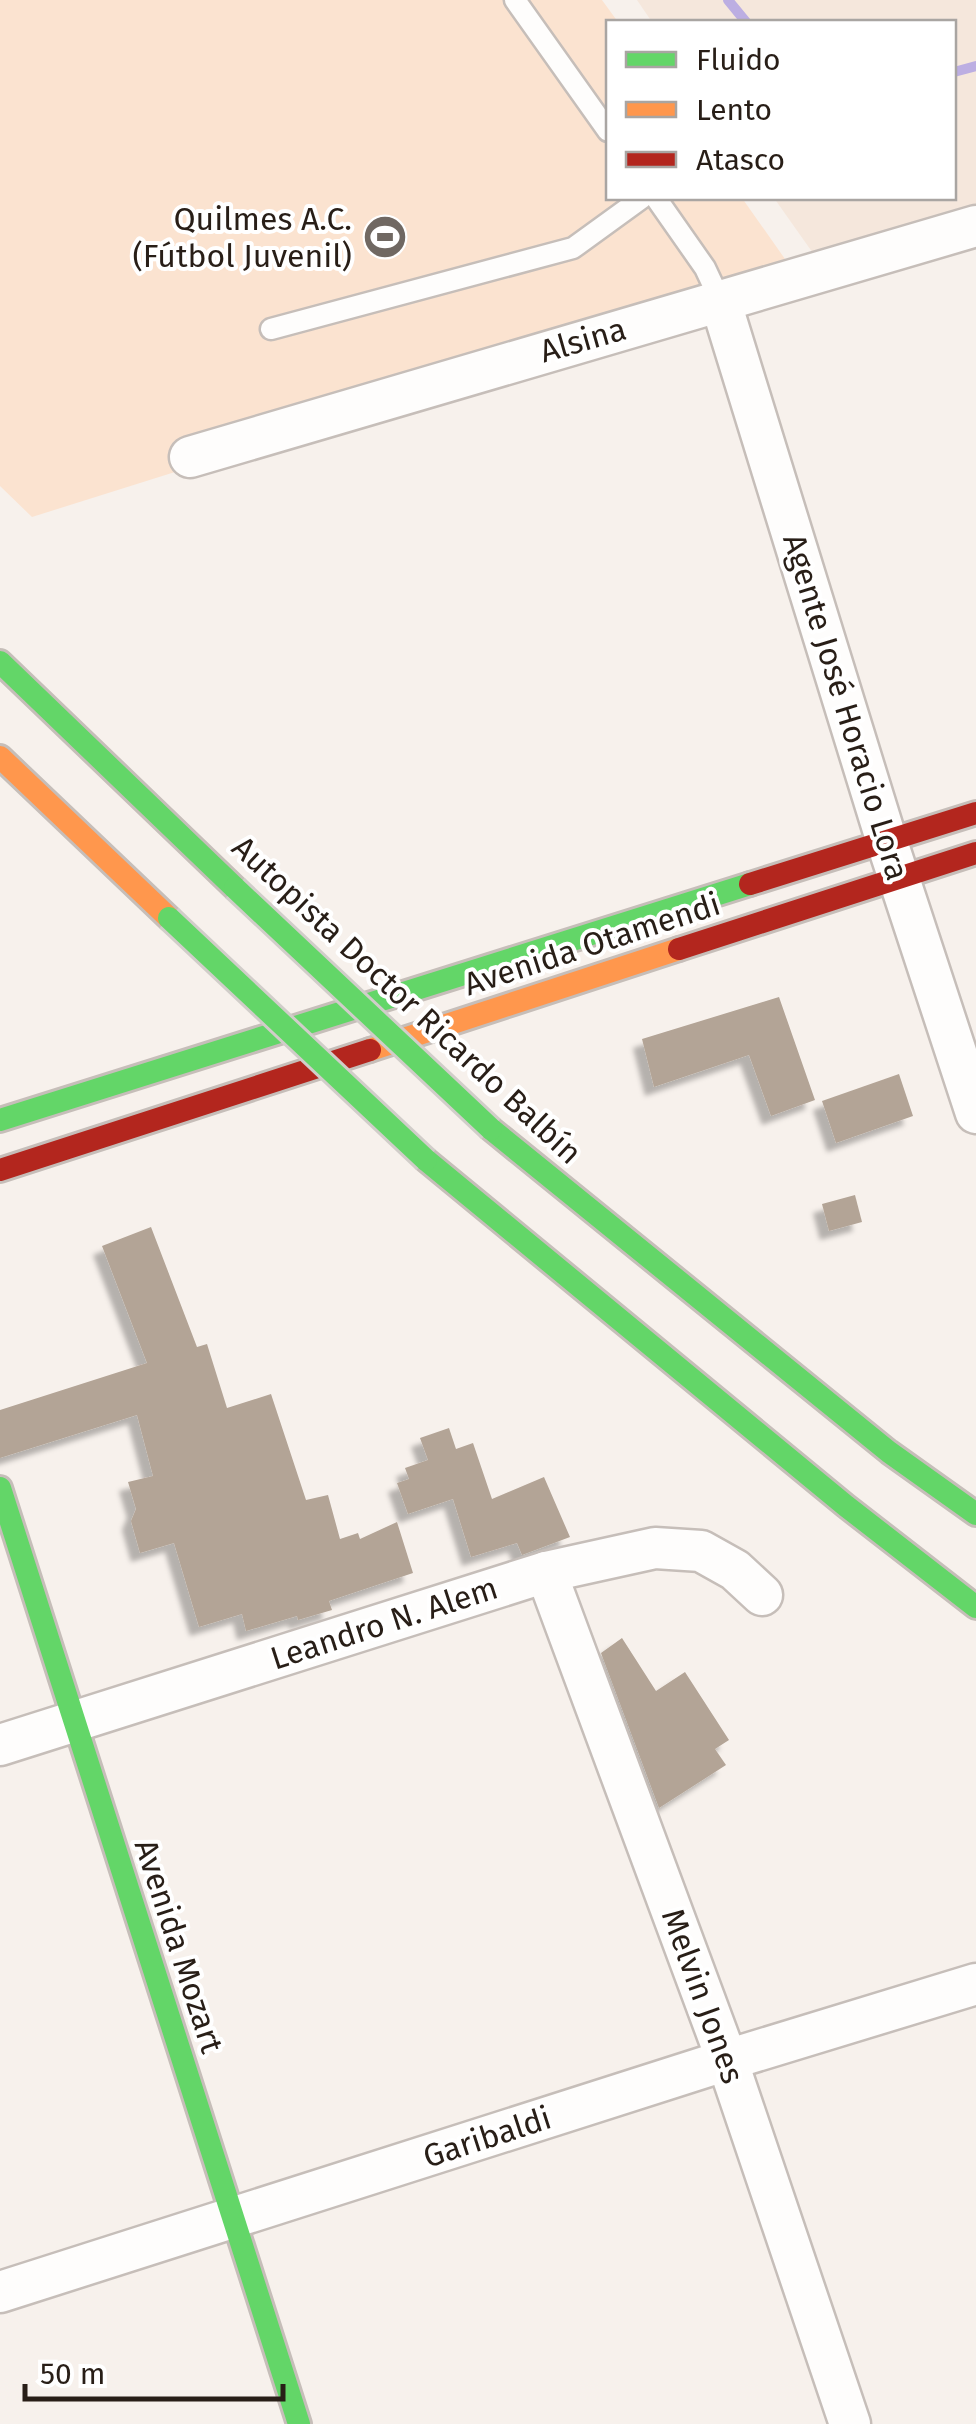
<svg xmlns="http://www.w3.org/2000/svg" width="976" height="2424" font-family="'Fira Sans',sans-serif">
	<style>
		.built { fill: #f5e7dc }
		.green { fill: #fbe3d0 }
		.lines { fill: none; stroke-linecap: round; stroke-linejoin: round }
		.stream { stroke: #bcaee2; stroke-width: 10 }
		.building { fill: #b3a496; filter: url(#shadow) }
		.lane-casing { stroke: #c6beb9; stroke-width: 25 }
		.street-casing { stroke: #c6beb9; stroke-width: 45 }
		.fast-casing { stroke: #c6beb9; stroke-width: 28 }
		.slow-casing { stroke: #c6beb9; stroke-width: 28 }
		.jam-casing { stroke: #c6beb9; stroke-width: 28 }
		.lane { stroke: #fefdfc; stroke-width: 20 }
		.street { stroke: #fefdfc; stroke-width: 40 }
		.fast { stroke: #63d668; stroke-width: 22 }
		.slow { stroke: #ff974d; stroke-width: 22 }
		.jam { stroke: #b3261e; stroke-width: 22 }
		.fast-bridge-casing { stroke: #d1cdc9; stroke-width: 28; stroke-linecap: butt }
		.fast-bridge { stroke: #63d668; stroke-width: 22 }
		.labels { text-anchor: middle; dominant-baseline: central; stroke-width: 8; stroke-linejoin: round; paint-order: stroke }
		.poi-label { font-size: 32px; fill: #281e17; stroke: #fff; text-anchor: end }
		.street-label { font-size: 32px; fill: #281e17; stroke: #fff }
	</style>
	<defs>
		<filter id="shadow"><feDropShadow dx="-9" dy="9" stdDeviation="2.5" flood-color="#0004"/></filter>
	</defs>
	<rect width="100%" height="100%" fill="#f7f1ec"/>
	<polygon class="built" points="637,0 976,0 976,206 815,256 774,198 954,198 954,22 652,22"/>
	<polygon class="green" points="0,0 602,0 618,22 608,22 608,198 742,198 797,276 32,517 0,486"/>
	<g class="lines">
		<g class="stream">
			<polyline points="728,0 746,22"/>
			<polyline points="954,72 976,66"/>
		</g>
	</g>
	<g class="building">
		<polygon points="779,997 815,1100 771,1116 749,1055 654,1087 642,1039"/>
		<polygon points="899,1074 913,1116 836,1143 822,1101"/>
		<polygon points="855,1195 862,1222 829,1231 822,1204"/>
		<polygon points="151,1227 197,1347 207,1344 227,1408 271,1394 306,1500 328,1495 340,1539 358,1533 360,1539 397,1522 413,1573 329,1601 332,1610 298,1620 297,1616 246,1631 242,1614 199,1627 174,1543 140,1553 131,1521 136,1509 128,1482 153,1476 137,1415 0,1458 0,1410 147,1363 102,1246"/>
		<polygon points="449,1428 456,1449 473,1443 492,1499 544,1477 570,1537 522,1555 517,1543 471,1557 453,1499 408,1514 397,1483 409,1479 405,1468 428,1460 420,1438"/>
		<polygon points="622,1638 656,1691 685,1672 729,1740 715,1749 726,1765 659,1808 601,1653"/>
	</g>
	<g class="lines">
		<g class="lane-casing">
			<g id="lane">
				<polyline points="515,0 608,131"/>
				<polyline points="656,198 705,268 720,300"/>
				<polyline points="271,329 573,248 642,198"/>
			</g>
		</g>
		<g class="street-casing">
			<g id="street">
				<polyline points="720,300 887,842 976,1113"/>
				<polyline points="190,457 976,226"/>
				<polyline points="546,1572 727,2060 850,2424"/>
				<polyline points="0,1745 546,1572 655,1548 701,1551 735,1570 762,1595"/>
				<polyline points="0,2292 727,2060 976,1984"/>
			</g>
		</g>
		<g class="fast-casing">
			<g id="fast">
				<polyline points="0,662 235,888"/>
				<polyline points="0,1120 750,884"/>
				<polyline points="491,1129 889,1452 976,1514"/>
				<polyline points="426,1160 846,1506 976,1607"/>
				<polyline points="0,1488 299,2424"/>
			</g>
		</g>
		<g class="slow-casing">
			<g id="slow">
				<polyline points="0,757 169,918"/>
				<polyline points="370,1050 679,949"/>
			</g>
		</g>
		<g class="jam-casing">
			<g id="jam">
				<polyline points="750,884 976,813"/>
				<polyline points="679,949 976,853"/>
				<polyline points="0,1170 370,1050"/>
			</g>
		</g>
		<use href="#lane" class="lane"/>
		<use href="#street" class="street"/>
		<use href="#fast" class="fast"/>
		<use href="#slow" class="slow"/>
		<use href="#jam" class="jam"/>
		<g class="fast-bridge-casing">
			<g id="fast-bridge">
				<polyline points="235,888 491,1129"/>
				<polyline points="169,918 426,1160"/>
			</g>
		</g>
		<use href="#fast-bridge" class="fast-bridge"/>
	</g>
	<defs>
		<g id="stadium-disc" transform="scale(2.25)"><circle r="9.5" fill="#706862" stroke="#fff"/><path d="M0-5a6.5 5 0 1 0 0 10a6.5 5 0 1 0 0-10ZM-3.5-1.8h7v3.6h-7Z" fill="#fff"/></g>
	</defs>
	<g fill-rule="evenodd">
		<use href="#stadium-disc" x="385" y="237"/>
	</g>
	<g class="labels">
		<g class="poi-label">
			<text x="352" y="219">Quilmes A.C.<tspan x="352" dy="37">(Fútbol Juvenil)</tspan></text>
		</g>
		<g class="street-label">
			<text transform="translate(583 340) rotate(-16)">Alsina</text>
			<text transform="translate(846 707) rotate(73)">Agente José Horacio Lora</text>
			<text transform="translate(592 944) rotate(-18)">Avenida Otamendi</text>
			<text transform="translate(407 1000) rotate(43)">Autopista Doctor Ricardo Balbín</text>
			<text transform="translate(384 1623) rotate(-18)">Leandro N. Alem</text>
			<text transform="translate(179 1946) rotate(72)">Avenida Mozart</text>
			<text transform="translate(703 1996) rotate(70)">Melvin Jones</text>
			<text transform="translate(487 2137) rotate(-18)">Garibaldi</text>
		</g>
	</g>
	<rect x="606" y="20" width="350" height="180" fill="#ffffff" stroke="#a9a5a2" stroke-width="2.5"/>
	<rect x="626" y="52" width="50" height="15" fill="#63d668" stroke="#a9a5a2" stroke-width="2.5"/>
	<text x="696" y="70" font-size="30" fill="#281e17">Fluido</text>
	<rect x="626" y="102" width="50" height="15" fill="#ff974d" stroke="#a9a5a2" stroke-width="2.5"/>
	<text x="696" y="120" font-size="30" fill="#281e17">Lento</text>
	<rect x="626" y="152" width="50" height="15" fill="#b3261e" stroke="#a9a5a2" stroke-width="2.5"/>
	<text x="696" y="170" font-size="30" fill="#281e17">Atasco</text>
	<path d="M25 2384v15h258v-15" fill="none" stroke="#281e17" stroke-width="5"/>
	<text x="40" y="2384" font-size="30" fill="#281e17" stroke="#ffffff" stroke-width="8" paint-order="stroke">50 m</text>
</svg>
